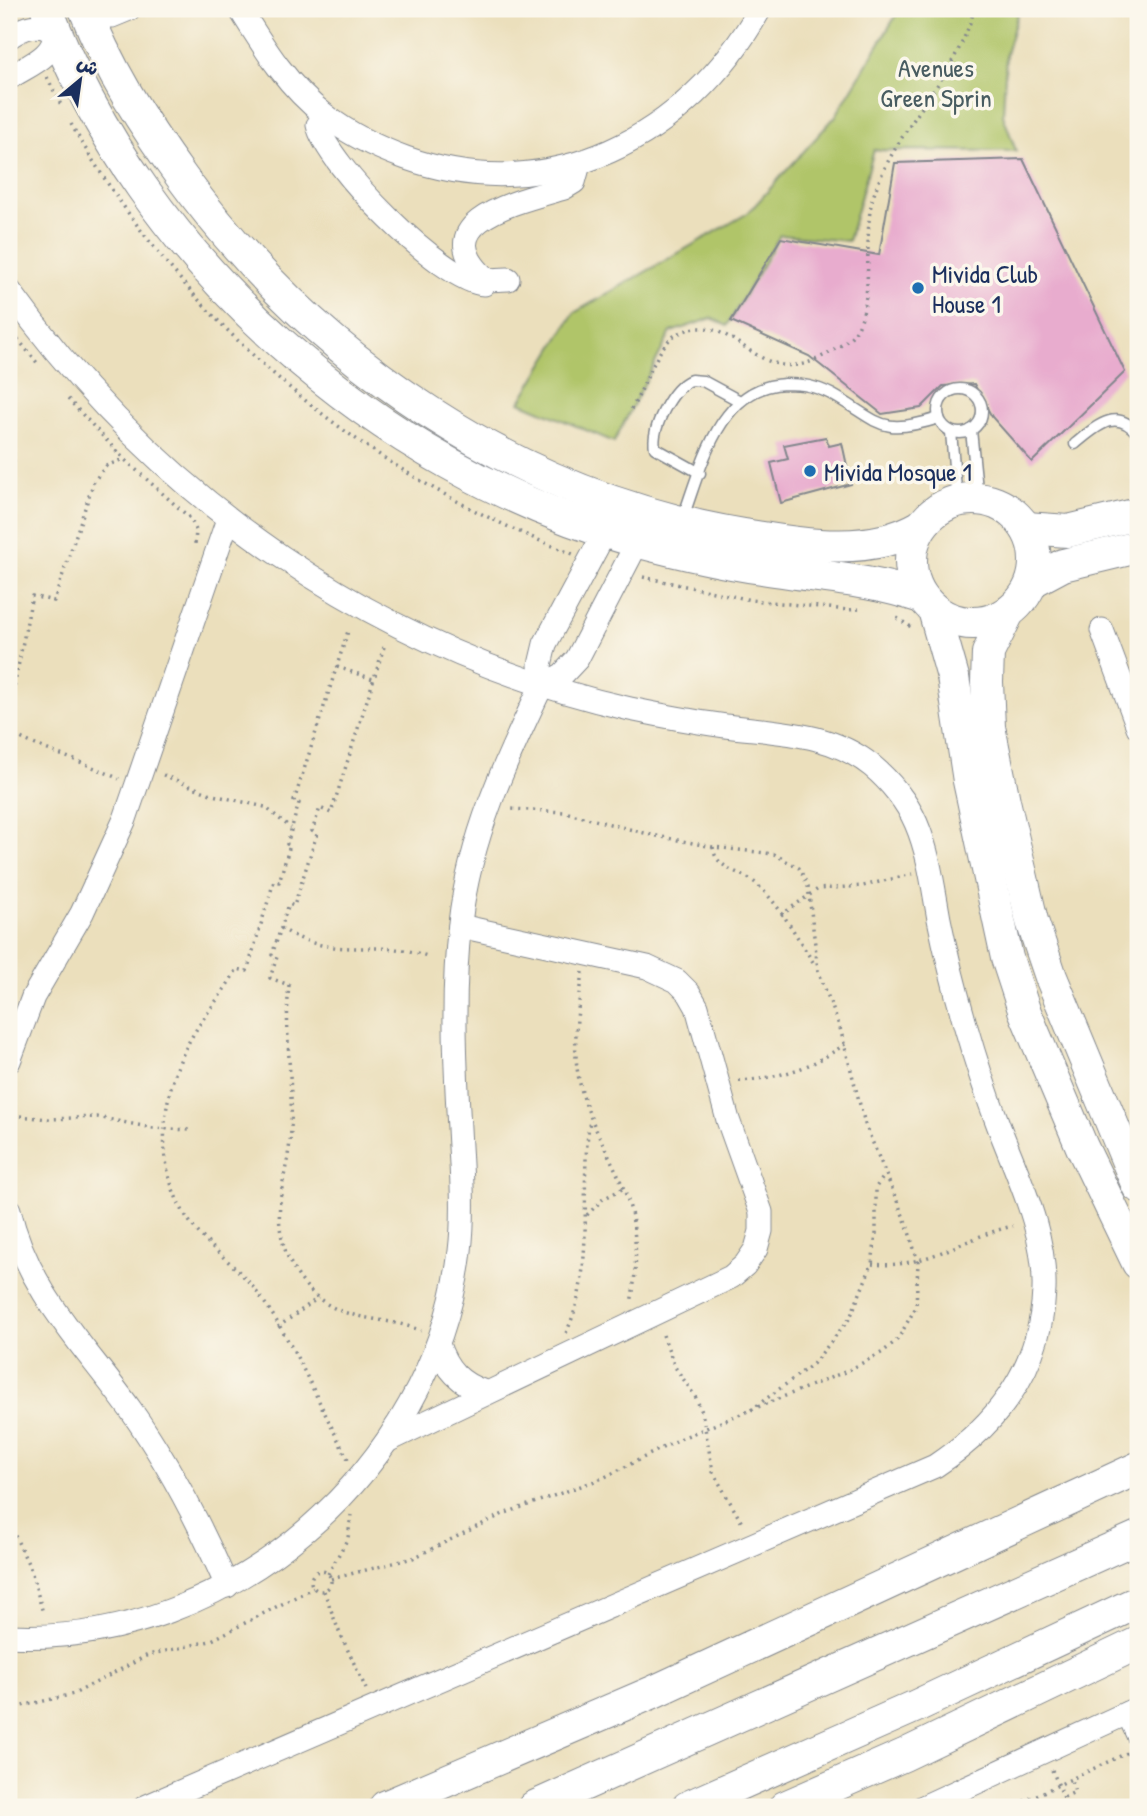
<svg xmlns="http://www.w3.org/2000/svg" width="1147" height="1816" font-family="'Patrick Hand','Playpen Sans Arabic',sans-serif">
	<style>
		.green { fill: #b0c569; stroke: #667a64; stroke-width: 2 }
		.building { fill: #e8acce }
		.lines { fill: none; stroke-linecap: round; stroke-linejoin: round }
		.lane-casing { stroke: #83878d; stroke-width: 13 }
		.street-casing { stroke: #83878d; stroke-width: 25 }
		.secondary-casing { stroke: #83878d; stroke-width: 34 }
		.path { stroke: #83878d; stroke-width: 3.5; stroke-dasharray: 2 5; stroke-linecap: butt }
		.lane { stroke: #fff; stroke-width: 10 }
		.street { stroke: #fff; stroke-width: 23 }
		.secondary { stroke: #fff; stroke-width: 32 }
		.poi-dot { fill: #1f6fb2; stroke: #fbf7ec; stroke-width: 2.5 }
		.labels { text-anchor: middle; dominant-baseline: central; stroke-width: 7; stroke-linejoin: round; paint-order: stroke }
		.park-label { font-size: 26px; fill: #485c61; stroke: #fbf7ec }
		.poi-label { font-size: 26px; fill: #1b2f5e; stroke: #fbf7ec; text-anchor: start }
	</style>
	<rect width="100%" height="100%" fill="#fbf7ec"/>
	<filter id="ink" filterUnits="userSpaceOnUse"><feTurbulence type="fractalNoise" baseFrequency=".0143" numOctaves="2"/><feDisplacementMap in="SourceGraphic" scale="14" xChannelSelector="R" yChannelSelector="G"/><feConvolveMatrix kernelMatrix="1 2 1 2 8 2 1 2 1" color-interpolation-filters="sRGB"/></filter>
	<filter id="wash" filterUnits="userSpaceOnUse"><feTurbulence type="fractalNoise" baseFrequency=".00686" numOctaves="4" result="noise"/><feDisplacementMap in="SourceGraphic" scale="28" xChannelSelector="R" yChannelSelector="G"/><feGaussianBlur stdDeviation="1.57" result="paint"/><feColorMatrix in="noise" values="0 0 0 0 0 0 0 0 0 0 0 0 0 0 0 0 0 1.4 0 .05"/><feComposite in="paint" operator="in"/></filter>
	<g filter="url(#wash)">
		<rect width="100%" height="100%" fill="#ebdfbc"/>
		<polygon class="green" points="900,9 1019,9 1006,54 1003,115 1016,151 874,150 848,241 780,235 727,326 712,318 671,332 614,442 520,402 574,313 748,213 835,117"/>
		<g id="blocks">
			<g class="building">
				<polygon points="1023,159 1125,372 1032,462 992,417 974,384 943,386 921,408 882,414 809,356 731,321 781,238 879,255 895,163"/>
				<polygon points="826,437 829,446 842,443 851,484 781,503 771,463 788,459 784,445"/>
			</g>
		</g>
	</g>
	<g filter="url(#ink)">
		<use href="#blocks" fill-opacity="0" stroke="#83878d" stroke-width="2"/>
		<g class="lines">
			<g class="lane-casing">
				<g id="lane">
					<circle cx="960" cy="411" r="22"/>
					<polyline points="971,430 978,499"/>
					<polyline points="951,432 957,500"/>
					<path d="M1075,444C1096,427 1116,406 1138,434"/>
					<path d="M700,473L655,448C651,428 672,388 691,380L703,381L738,400"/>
					<path d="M682,520C701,469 718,386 785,384C803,384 815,386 831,394C880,421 878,437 939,418"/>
				</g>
			</g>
			<g class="street-casing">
				<g id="street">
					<polyline points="88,9 87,13 112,16 129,9"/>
					<path d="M240,9C264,48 289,88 326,116C349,134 378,148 406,158C550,209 688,138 760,9"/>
					<path d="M9,37C25,26 38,22 56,32C54,58 28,65 9,78"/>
					<path d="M326,116L318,125C326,164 443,282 484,284L487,280L508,279"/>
					<path d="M487,280C422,221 521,201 564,188L574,182L579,164"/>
					<path d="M9,290C159,499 378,652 630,709C659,715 689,721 719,725C773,733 827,730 872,766C890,781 907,802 916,823C929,853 933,886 939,919C946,954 955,989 965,1024C975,1059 986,1093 999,1127C1019,1179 1046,1233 1044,1290C1041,1368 997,1425 935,1466L145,1807"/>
					<polyline points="1102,630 1138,727"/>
					<polyline points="542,685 562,675 577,659 638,541"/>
					<polyline points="9,1061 33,997 82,913 125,819 228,519"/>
					<path d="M9,1210C27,1290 84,1345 130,1409C169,1464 200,1524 227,1586"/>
					<path d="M438,1344C446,1369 460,1384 485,1392"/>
					<polyline points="389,1440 731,1277 745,1265 756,1249 761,1231 761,1212 728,1120 697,1007 689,993 677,981 647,967 460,926"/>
					<path d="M9,1636C229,1647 434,1469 460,1251C465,1209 461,1169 459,1128C455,1060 452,990 460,923C470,837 505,762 542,685L540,665L545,644L605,532"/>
					<polyline points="1128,1713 1138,1735"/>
					<polyline points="923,1807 1138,1708"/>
				</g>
			</g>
			<g class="secondary-casing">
				<g id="secondary">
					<path d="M47,9C141,260 379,470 636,541C678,552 720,562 762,568C816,577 869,579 921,597"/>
					<path d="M85,9C109,71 144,126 183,179C317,362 518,498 744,535C802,544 868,557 921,526"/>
					<circle cx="973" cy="561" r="62"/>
					<polyline points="1026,528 1068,531 1138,514"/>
					<polyline points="1033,581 1063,565 1138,547"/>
					<polyline points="934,610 953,677 969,781 1007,958 1024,1010 1082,1147 1138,1263"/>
					<polyline points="1008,613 988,653 987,682 989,727 1004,801 1032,921 1051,977 1138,1186"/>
					<polyline points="385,1807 651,1693 1138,1468"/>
					<polyline points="534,1807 1138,1537"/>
					<polyline points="688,1807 914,1707 1138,1602"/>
					<polyline points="785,1807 904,1755 1138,1643"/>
				</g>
			</g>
			<g class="path">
				<polyline points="47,77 61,105"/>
				<path d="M71,124C185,323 358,472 573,554"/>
				<polyline points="9,328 38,364"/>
				<polyline points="68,399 124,459 190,518 196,530 195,544"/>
				<path d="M631,409C644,390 656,348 674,336C732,301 754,393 821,357C833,351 847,343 855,332C875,304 863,235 872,201C893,128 957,79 974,9"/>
				<polyline points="9,432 14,457 9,498"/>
				<polyline points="643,577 751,600 848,610 860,609"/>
				<polyline points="9,591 13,592 9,611"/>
				<polyline points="897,618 911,627"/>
				<path d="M384,647L331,813L320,808L312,831L317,834L294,906L289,904L272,955L277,957L270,978L289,985C284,1033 293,1079 291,1128C290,1165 273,1202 282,1238C287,1262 301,1285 321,1300C352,1323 388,1316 421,1331"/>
				<polyline points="337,667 373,679"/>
				<polyline points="9,713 32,596 54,601 94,481 106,466 123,459"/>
				<path d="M9,732C45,752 82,760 119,779"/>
				<polyline points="163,775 213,795 265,807 291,828"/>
				<path d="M713,847C715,868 738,871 753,881C779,902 797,938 815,965"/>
				<polyline points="781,915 818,889 863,886 912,874"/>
				<path d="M281,928C334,963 373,937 427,956"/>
				<path d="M583,972C578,1010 571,1047 580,1084C588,1121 609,1152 623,1187C638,1222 638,1266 631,1303"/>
				<path d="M739,1081C779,1078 812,1068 845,1044"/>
				<polyline points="20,1116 49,1119 97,1117 153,1128 189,1130"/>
				<polyline points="587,1215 603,1199 624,1188"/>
				<path d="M872,1264C925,1270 963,1237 1013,1226"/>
				<polyline points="278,1327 318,1298"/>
				<path d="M566,1333C597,1268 578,1189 590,1120"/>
				<polyline points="663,1335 675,1367 695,1396 702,1412 713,1472 743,1525"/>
				<polyline points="751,1410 813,1364 850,1318 872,1264 876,1235 876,1187 885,1175"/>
				<path d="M348,1459C319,1405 293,1339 256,1291C237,1265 208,1248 190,1222C152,1169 160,1094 190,1040C204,1015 223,994 237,969L247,971L274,881L279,882L290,845L287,844L299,803L294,801L349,628"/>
				<polyline points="9,1523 31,1570 43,1613"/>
				<circle cx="321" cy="1581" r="10"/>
				<polyline points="328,1574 348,1538 351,1515"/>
				<polyline points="331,1579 413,1558 503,1514 603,1478 684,1437 847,1371 883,1352 898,1339 916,1307 918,1262 907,1225 865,1124 840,1028 818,970 808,886 799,868 774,854 713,847 652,835 564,812 511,809"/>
				<polyline points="324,1591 338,1629 366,1689"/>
				<polyline points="9,1709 74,1694 148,1655 210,1641 313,1588"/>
				<polyline points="1052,1770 1068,1807"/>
				<polyline points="1064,1797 1075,1792 1071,1780"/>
				<polyline points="1011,1807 1127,1753"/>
			</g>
			<use href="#lane" class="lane"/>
			<use href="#street" class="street"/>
			<use href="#secondary" class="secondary"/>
		</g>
	</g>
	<g class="poi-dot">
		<circle cx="918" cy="288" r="7"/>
		<circle cx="810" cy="471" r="7"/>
	</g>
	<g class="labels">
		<g class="park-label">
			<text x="936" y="67">Avenues<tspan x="936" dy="30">Green Sprin</tspan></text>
		</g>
		<g class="poi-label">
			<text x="932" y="273">Mivida Club<tspan x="932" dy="30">House 1</tspan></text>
			<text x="824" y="471">Mivida Mosque 1</text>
		</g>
	</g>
	<rect width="1147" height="1816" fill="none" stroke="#fbf7ec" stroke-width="35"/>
	<g transform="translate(80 80) rotate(29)" stroke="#fbf7ec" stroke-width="5" paint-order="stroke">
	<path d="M0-5L12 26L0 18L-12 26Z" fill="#1b2f5e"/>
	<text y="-10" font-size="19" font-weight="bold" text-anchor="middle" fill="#1b2f5e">ش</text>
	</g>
</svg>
